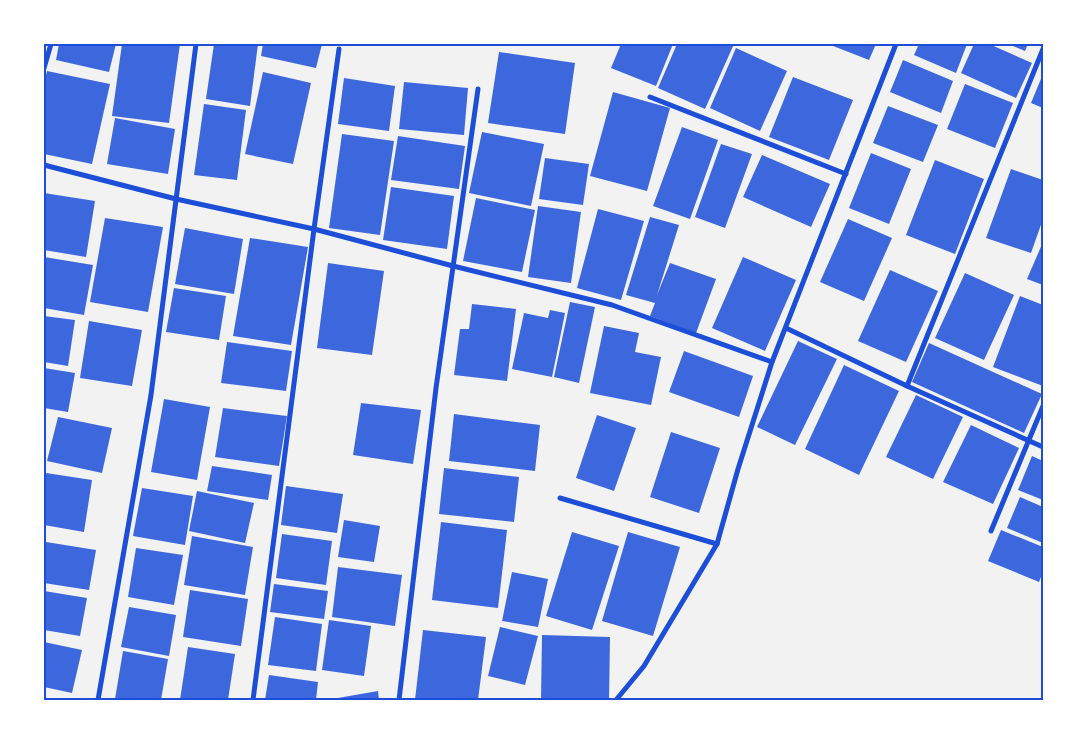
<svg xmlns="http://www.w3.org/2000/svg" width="1087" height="744" font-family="'Alegreya Sans',sans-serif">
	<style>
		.building { fill: #3d67dc }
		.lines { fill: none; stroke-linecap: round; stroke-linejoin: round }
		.minor { stroke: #1d4ed8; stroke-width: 5 }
		.neatline { fill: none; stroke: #1d4ed8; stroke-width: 2 }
	</style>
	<rect width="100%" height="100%" fill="#f2f2f2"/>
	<g class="building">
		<polygon points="59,44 116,44 109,72 56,60"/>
		<polygon points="122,44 180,44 169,123 112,116"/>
		<polygon points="214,44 258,44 250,106 206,99"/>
		<polygon points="263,44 322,44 316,68 261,56"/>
		<polygon points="621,44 673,44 656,86 611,68"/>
		<polygon points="677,44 734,44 705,109 658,88"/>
		<polygon points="828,44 876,44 869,60"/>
		<polygon points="919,44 967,44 956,73 914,55"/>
		<polygon points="974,44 989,44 1032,63 1016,98 961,73"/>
		<polygon points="1008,44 1028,44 1025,51"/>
		<polygon points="736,48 787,71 760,131 710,108"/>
		<polygon points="499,52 575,63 565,134 488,123"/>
		<polygon points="903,60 953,81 941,113 890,92"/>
		<polygon points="47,71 110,84 92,164 44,154 44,84"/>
		<polygon points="263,72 311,83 293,164 245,154"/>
		<polygon points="1043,74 1043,108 1031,103"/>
		<polygon points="793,77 853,100 829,160 769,137"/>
		<polygon points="344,78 395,86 389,131 338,124"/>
		<polygon points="404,82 468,88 464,135 399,129"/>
		<polygon points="965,84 1013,103 995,148 947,129"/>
		<polygon points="613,92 670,108 647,191 590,176"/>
		<polygon points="204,104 246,110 237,180 194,175"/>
		<polygon points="888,106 938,125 923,162 873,143"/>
		<polygon points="115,118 175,129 168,174 107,164"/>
		<polygon points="682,127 718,140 690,219 653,206"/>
		<polygon points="482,132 544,144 531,206 469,193"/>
		<polygon points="342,134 394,141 380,235 329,228"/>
		<polygon points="398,136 465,146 459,189 391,180"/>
		<polygon points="721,144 752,154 725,228 695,217"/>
		<polygon points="871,153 911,169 889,224 849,208"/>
		<polygon points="762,155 830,184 811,227 743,197"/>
		<polygon points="545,158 589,164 583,205 539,199"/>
		<polygon points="935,160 984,179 955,254 906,235"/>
		<polygon points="1011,169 1043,180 1043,219 1031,253 986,238"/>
		<polygon points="391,187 454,196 447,249 383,240"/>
		<polygon points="44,193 95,201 86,257 44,250"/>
		<polygon points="476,198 535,210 522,272 463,261"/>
		<polygon points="538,206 581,212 571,283 528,277"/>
		<polygon points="598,209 644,221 621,300 577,288"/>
		<polygon points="650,217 679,225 657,295 670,263 716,279 696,333 650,316 655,303 626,295"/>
		<polygon points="105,218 163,227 148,312 90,302"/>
		<polygon points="848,219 892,238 864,301 820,282"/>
		<polygon points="185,228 243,239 234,294 175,284"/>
		<polygon points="250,238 308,247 291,345 233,336"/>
		<polygon points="1043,242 1043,285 1027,279"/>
		<polygon points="44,257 93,265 84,315 44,308"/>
		<polygon points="743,257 796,280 765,351 712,328"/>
		<polygon points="328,263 384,271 372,355 317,348"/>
		<polygon points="890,270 938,291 906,362 858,341"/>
		<polygon points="965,273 1014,295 984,360 935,338"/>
		<polygon points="174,288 226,296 219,340 166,332"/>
		<polygon points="1020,296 1043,305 1043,386 993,367"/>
		<polygon points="570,302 595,307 579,383 554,377"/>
		<polygon points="472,304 516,309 507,381 454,375 460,329 469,329"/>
		<polygon points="550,310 565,313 552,377 512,369 524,313 548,318"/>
		<polygon points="44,316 75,320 68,366 44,362"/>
		<polygon points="89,321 142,330 132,386 80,378"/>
		<polygon points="604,326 639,333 635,352 661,357 651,405 590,393"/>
		<polygon points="798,341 837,359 795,445 757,427"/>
		<polygon points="227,342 292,351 286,391 221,383"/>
		<polygon points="929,343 1042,394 1024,433 912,382"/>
		<polygon points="684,351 753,376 739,417 669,392"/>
		<polygon points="844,365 899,391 859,475 805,449"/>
		<polygon points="44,368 75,373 68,412 44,408"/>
		<polygon points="916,395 963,417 933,479 886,457"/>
		<polygon points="164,399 210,407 197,480 151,472"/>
		<polygon points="361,403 421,410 413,464 353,455"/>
		<polygon points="223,408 287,416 279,466 215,457"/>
		<polygon points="454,414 540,425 535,471 449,461"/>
		<polygon points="597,415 636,428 614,491 576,478"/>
		<polygon points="58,417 112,428 102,473 47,461"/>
		<polygon points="971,425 1019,448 993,504 943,482"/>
		<polygon points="671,432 720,448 699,513 650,497"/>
		<polygon points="1032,456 1043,461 1043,500 1018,490"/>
		<polygon points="212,466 272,475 268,500 207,491"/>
		<polygon points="444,468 519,477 514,522 439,514"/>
		<polygon points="46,473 92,480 84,532 44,525 44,488"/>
		<polygon points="286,486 343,494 337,533 281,525"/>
		<polygon points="142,488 193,496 185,545 133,536"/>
		<polygon points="197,491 254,503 245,543 189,531"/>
		<polygon points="1020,497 1043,507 1043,543 1007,528"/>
		<polygon points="344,520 380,526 374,562 338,557"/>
		<polygon points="441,522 507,530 498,608 432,600"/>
		<polygon points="1001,530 1043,547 1043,572 1039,582 988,561"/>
		<polygon points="572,532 619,546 592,630 546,616"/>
		<polygon points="628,532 680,547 653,636 602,621"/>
		<polygon points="282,534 332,541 326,585 276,578"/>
		<polygon points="192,536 253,547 245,595 184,585"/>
		<polygon points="46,542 96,550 89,590 44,583 44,554"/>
		<polygon points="136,548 183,555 174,605 128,597"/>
		<polygon points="338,567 402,575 395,626 332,617"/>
		<polygon points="512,572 548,579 538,627 502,621"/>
		<polygon points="274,584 328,591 324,619 270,612"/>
		<polygon points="190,590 248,599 241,646 183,637"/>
		<polygon points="44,591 87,598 80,636 44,630"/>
		<polygon points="129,607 176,615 169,656 121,647"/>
		<polygon points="275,617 322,624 316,671 268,665"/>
		<polygon points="329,620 371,626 364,676 322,670"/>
		<polygon points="500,627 538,636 525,685 488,676"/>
		<polygon points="423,630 486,637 478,700 415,700"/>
		<polygon points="542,635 610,637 609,700 541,700"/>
		<polygon points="44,642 82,650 72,693 44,687"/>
		<polygon points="188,647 235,654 228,700 180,700"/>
		<polygon points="123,651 168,659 161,700 115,699"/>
		<polygon points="269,675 318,682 316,700 265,700"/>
		<polygon points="378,691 379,700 332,700 332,699"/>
	</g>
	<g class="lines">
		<g class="minor">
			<polyline points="44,68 51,44"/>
			<polyline points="650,97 846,174"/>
			<polyline points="44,165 176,199 314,229 453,266 612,305 772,362"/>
			<polyline points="786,328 907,386 1043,447"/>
			<polyline points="907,386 1043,49"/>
			<polyline points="560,498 717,544"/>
			<polyline points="991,531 1043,406"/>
			<polyline points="98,700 151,395 196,44"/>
			<polyline points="253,700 314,229 339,49"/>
			<polyline points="399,700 436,388 478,89"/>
			<polyline points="616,700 644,666 717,544 738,469 772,362 896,44"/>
		</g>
	</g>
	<rect width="1087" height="744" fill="none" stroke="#ffffff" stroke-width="90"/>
	<rect x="45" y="45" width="997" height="654" class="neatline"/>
</svg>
